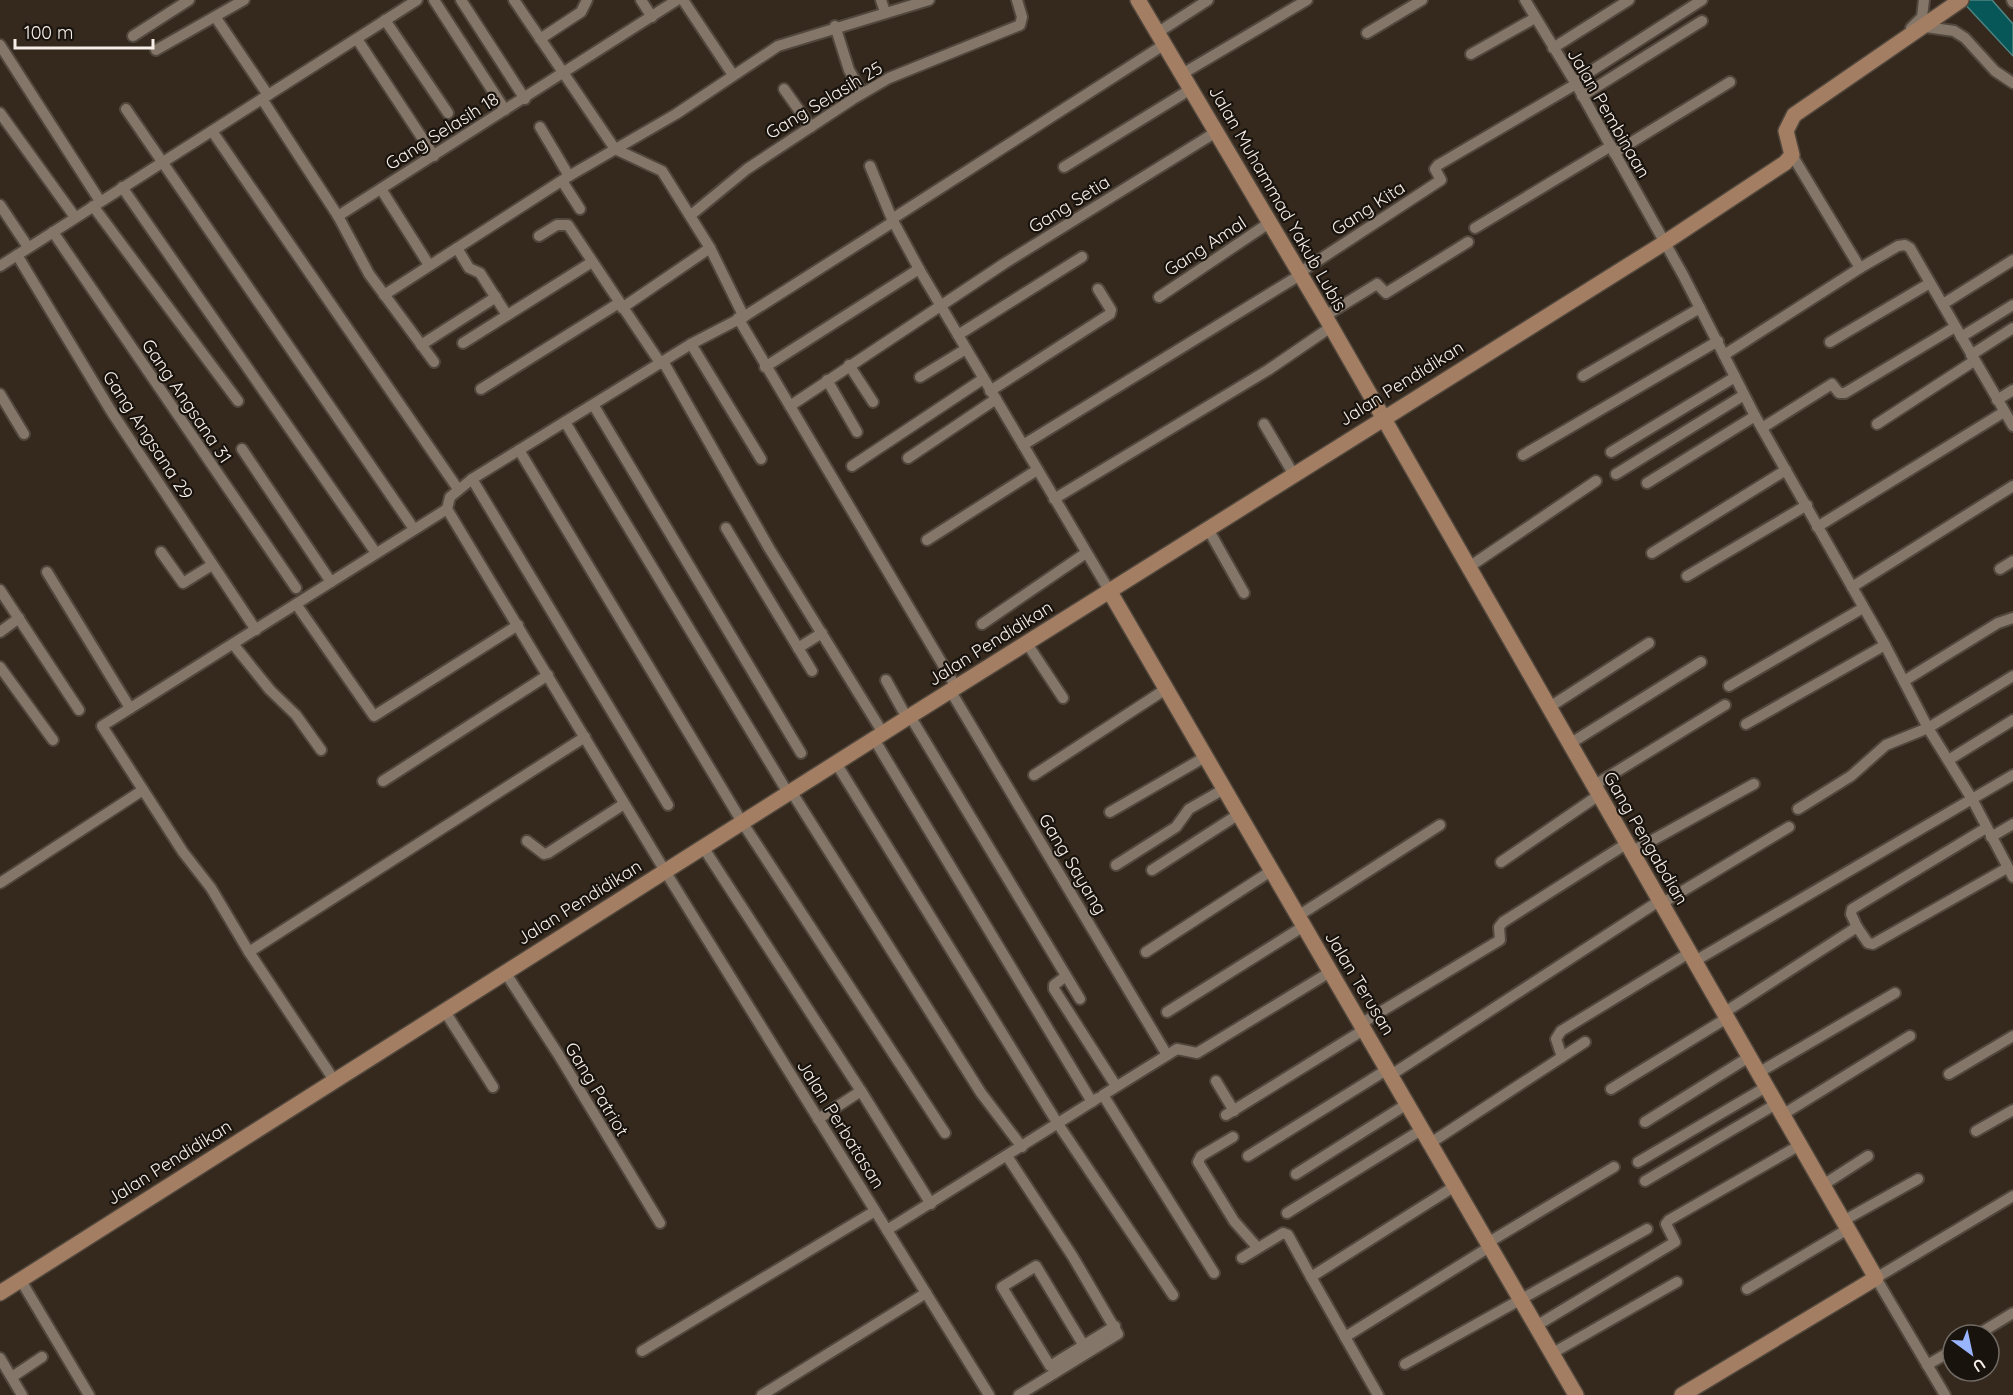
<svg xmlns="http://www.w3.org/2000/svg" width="2013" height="1395" font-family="Quicksand,sans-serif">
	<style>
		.water { fill: #075758; stroke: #4f8483; stroke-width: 1.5 }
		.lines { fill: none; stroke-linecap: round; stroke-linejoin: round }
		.street-casing { stroke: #51473d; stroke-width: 14 }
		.secondary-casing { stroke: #51473d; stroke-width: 18 }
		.street { stroke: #847669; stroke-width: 10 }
		.secondary { stroke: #a37e62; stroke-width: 15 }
		.labels { text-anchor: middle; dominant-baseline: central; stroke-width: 4.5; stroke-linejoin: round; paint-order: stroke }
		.street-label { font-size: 18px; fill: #f6eee7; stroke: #19130e }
	</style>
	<rect width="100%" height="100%" fill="#35291e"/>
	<polygon class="water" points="1961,0 1992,0 2013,24 2013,56"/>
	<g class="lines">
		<g class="street-casing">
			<g id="street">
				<polyline points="434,0 505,110"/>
				<polyline points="461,0 525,99"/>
				<polyline points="514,0 615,149 662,171 710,248 744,317"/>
				<polyline points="641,0 652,17"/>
				<polyline points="683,0 733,75"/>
				<polyline points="881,0 885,12"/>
				<polyline points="1525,0 1576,84 1683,275 1755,416 1885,645 1928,728 1972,799 2013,877"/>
				<polyline points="2012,0 2013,2"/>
				<polyline points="216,18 268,95"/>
				<polyline points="385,20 448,113"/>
				<polyline points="835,26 849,70 862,93"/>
				<polyline points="1926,27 1954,31 1965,38 1995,71 2013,83"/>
				<polyline points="1911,28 1922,17 1924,0"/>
				<polyline points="1157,33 1208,0"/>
				<polyline points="1367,33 1422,0"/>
				<polyline points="133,36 189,0"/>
				<polyline points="357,39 434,156"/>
				<polyline points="540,39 581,12 587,0"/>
				<polyline points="0,45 100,201"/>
				<polyline points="1553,48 1629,0"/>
				<polyline points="156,50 244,0"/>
				<polyline points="1471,54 1535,18"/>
				<polyline points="1182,74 1307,0"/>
				<polyline points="1574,82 1702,0"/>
				<polyline points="784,89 811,127"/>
				<polyline points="1582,96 1702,21"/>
				<polyline points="262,99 338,216 369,274 434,362"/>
				<polyline points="126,109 414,529"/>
				<polyline points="0,113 75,217"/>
				<polyline points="540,127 569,176"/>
				<polyline points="212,131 458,489"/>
				<polyline points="1614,153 1730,82"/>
				<polyline points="1792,155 1860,268"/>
				<polyline points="870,166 892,219 919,269 1110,592"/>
				<polyline points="1064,167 1191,89"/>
				<polyline points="562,181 580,209"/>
				<polyline points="122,187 376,553"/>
				<polyline points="381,189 429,265"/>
				<polyline points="0,205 28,247"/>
				<polyline points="93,206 238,401"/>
				<polyline points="691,215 747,169 853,99 889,78 1020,25 1022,17 1017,0"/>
				<polyline points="338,216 677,0"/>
				<polyline points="892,219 1165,44"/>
				<polyline points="893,222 745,316 691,344 472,479 450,497 447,509 665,871 989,1395"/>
				<polyline points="1475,228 1611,146"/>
				<polyline points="53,232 296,588"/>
				<polyline points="539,236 557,225 568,225 661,364"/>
				<polyline points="457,248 469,268 480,273 507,315"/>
				<polyline points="17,255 111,411 256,630"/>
				<polyline points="0,266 417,0"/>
				<polyline points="1299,273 1441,180 1435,169 1438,165 1576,84"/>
				<polyline points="384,295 569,176 676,114 778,46 929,0"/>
				<polyline points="1159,297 1269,223"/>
				<polyline points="1943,304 2013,260"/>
				<polyline points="622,308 710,248"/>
				<polyline points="1325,316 1377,284 1386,293 1468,242"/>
				<polyline points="738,318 956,687"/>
				<polyline points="958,335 1082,257"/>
				<polyline points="1961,337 2013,305"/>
				<polyline points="1830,342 1930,283"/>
				<polyline points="463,343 592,262"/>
				<polyline points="691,344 761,459"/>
				<polyline points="421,345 496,297"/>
				<polyline points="1724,355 1860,268 1898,246 1905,245 1910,248 2013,426"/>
				<polyline points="1971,355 2013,328"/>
				<polyline points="664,363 769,548 883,733"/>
				<polyline points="849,365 873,402"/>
				<polyline points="765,367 919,269"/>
				<polyline points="1583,376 1700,308"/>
				<polyline points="920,377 966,349"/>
				<polyline points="827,380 857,432"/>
				<polyline points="481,389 619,303"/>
				<polyline points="990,391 1110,314 1111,310 1098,289"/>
				<polyline points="0,394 24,434"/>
				<polyline points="1997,400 2013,390"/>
				<polyline points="594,406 801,753"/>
				<polyline points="790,406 1005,263 1216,132"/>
				<polyline points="565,422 788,793"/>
				<polyline points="1264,424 1294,475"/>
				<polyline points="1877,424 1974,361"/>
				<polyline points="1762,428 1832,384 1839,393 1845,393 1955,327"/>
				<polyline points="1023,445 1300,275"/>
				<polyline points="242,449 331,582"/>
				<polyline points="519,450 742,822 945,1133"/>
				<polyline points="1611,452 1735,377"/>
				<polyline points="1523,455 1718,341"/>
				<polyline points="908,458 996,399"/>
				<polyline points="852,466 983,379"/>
				<polyline points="1616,474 1744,395"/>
				<polyline points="472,479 668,805"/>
				<polyline points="1647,483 1755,416"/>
				<polyline points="1054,499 1268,370 1331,327"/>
				<polyline points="1817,527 2004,412"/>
				<polyline points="726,528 812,671"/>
				<polyline points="1208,529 1244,593"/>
				<polyline points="927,540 1037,470"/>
				<polyline points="161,552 183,583 212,565"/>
				<polyline points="1652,553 1786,470"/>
				<polyline points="1469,567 1596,481"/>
				<polyline points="2000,569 2013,561"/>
				<polyline points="47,572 130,708"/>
				<polyline points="1687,576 1807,505"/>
				<polyline points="1852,587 2013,486"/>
				<polyline points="0,590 79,710"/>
				<polyline points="296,604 374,716 518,625"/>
				<polyline points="982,624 1086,553"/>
				<polyline points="0,632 19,618"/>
				<polyline points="1026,642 1063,698"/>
				<polyline points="233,644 270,690 296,715 321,750"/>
				<polyline points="798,648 822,633"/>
				<polyline points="0,667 53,740"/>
				<polyline points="886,680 907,718"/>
				<polyline points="1904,681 1998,623 2013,618"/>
				<polyline points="1729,686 1863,608"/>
				<polyline points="950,690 1167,1055"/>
				<polyline points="1548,708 1649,643"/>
				<polyline points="910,716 1080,999"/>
				<polyline points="1746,724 1885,645"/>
				<polyline points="874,739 1092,1102"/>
				<polyline points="1571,743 1701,662"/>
				<polyline points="1950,759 2013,720"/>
				<polyline points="836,763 1058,1124 1173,1295"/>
				<polyline points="1034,775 1166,689"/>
				<polyline points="383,781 548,675"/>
				<polyline points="1593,786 1725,705"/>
				<polyline points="791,791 981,1093 1022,1147"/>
				<polyline points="1798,809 1851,776 1886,745 1928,728 2013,676"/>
				<polyline points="1110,812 1205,757"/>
				<polyline points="1991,837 2013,824"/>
				<polyline points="527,841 544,854 548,853 624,804"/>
				<polyline points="703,847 861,1091"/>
				<polyline points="1631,852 1754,784"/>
				<polyline points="1501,862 1599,795"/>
				<polyline points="1116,865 1176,827 1189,809 1224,789"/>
				<polyline points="1152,870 1239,814"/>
				<polyline points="0,883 143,790"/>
				<polyline points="1661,904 1789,827"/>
				<polyline points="1298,916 1440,825"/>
				<polyline points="1857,927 1851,914 1852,909 1986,828"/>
				<polyline points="249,952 585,737"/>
				<polyline points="1146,952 1271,871"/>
				<polyline points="1695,961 2013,775"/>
				<polyline points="505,972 558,1054 660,1223"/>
				<polyline points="1066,976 1054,985 1054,989 1116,1086"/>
				<polyline points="444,1010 493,1087"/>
				<polyline points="1167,1012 1304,926"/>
				<polyline points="1725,1012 1857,927 1868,943 1873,944 2007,868"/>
				<polyline points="1362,1023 1500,940 1499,927 1503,922 1626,844"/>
				<polyline points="1562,1057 1556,1039 1561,1031 1689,953"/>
				<polyline points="1758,1073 1895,993"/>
				<polyline points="1949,1074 2013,1036"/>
				<polyline points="1391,1075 1659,901"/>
				<polyline points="334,1080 249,952 211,888 183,852 102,726 447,509"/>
				<polyline points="1216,1081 1234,1111"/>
				<polyline points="1611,1089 1727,1018"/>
				<polyline points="1226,1115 1365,1029"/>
				<polyline points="1782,1115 1910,1036"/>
				<polyline points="818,1119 861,1091 931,1204"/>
				<polyline points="1645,1122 1749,1057"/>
				<polyline points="1976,1131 2013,1110"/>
				<polyline points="1233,1137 1201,1156 1198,1162 1234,1221 1257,1247"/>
				<polyline points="1429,1144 1585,1042"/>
				<polyline points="1007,1156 1073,1257 1118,1334 1019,1395"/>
				<polyline points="1248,1156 1388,1069"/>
				<polyline points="1638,1162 1766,1087"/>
				<polyline points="1296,1174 1407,1104"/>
				<polyline points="1645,1181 1776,1104"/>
				<polyline points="1823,1185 1868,1156"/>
				<polyline points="1287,1213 1421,1130"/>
				<polyline points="1843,1221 1918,1179"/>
				<polyline points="887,1230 1098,1098"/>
				<polyline points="1489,1242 1614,1167"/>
				<polyline points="1242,1258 1283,1233 1288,1235 1311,1277 1455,1186"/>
				<polyline points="1214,1273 1103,1095 1177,1049 1197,1053 1330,972"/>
				<polyline points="1311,1277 1345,1337 1491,1246"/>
				<polyline points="20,1279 89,1395"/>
				<polyline points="1747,1289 1848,1229"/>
				<polyline points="1536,1326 1675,1242 1666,1224 1669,1220 1800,1145"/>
				<polyline points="1977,1335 2013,1313"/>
				<polyline points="1345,1337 1378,1395"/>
				<polyline points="1084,1346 1036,1266 1002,1287 1050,1366 1115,1326"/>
				<polyline points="642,1351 875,1211"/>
				<polyline points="1551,1354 1677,1282"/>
				<polyline points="0,1358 22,1395"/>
				<polyline points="1405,1364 1647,1229"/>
				<polyline points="1927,1365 1953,1350"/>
				<polyline points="12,1377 42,1357"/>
				<polyline points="762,1395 926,1293"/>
				<polyline points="1945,1395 1876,1278 2013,1196"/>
			</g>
		</g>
		<g class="secondary-casing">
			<g id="secondary">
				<polyline points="1138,0 1325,316 1876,1278 1682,1395"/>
				<polyline points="1110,592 1576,1395"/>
				<polyline points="0,1293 907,718 1664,243 1785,163 1792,155 1786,131 1794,115 1961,0"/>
			</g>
		</g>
		<use href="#street" class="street"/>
		<use href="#secondary" class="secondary"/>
	</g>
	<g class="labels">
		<g class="street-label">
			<text transform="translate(824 100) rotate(-31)">Gang Selasih 25</text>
			<text transform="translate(1609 113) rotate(60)">Jalan Pembinaan</text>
			<text transform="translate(442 131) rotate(-32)">Gang Selasih 18</text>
			<text transform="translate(1278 198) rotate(60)">Jalan Muhammad Yakub Lubis</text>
			<text transform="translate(1069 204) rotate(-32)">Gang Setia</text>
			<text transform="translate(1368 208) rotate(-33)">Gang Kita</text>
			<text transform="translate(1205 246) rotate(-33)">Gang Amal</text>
			<text transform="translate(1401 383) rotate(-32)">Jalan Pendidikan</text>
			<text transform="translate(187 401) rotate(56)">Gang Angsana 31</text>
			<text transform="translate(148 435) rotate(57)">Gang Angsana 29</text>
			<text transform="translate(990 643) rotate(-32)">Jalan Pendidikan</text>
			<text transform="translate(1646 838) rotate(60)">Gang Pengabdian</text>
			<text transform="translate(1073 864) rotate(59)">Gang Sayang</text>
			<text transform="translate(579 902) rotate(-32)">Jalan Pendidikan</text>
			<text transform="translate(1360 983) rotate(59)">Jalan Terusan</text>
			<text transform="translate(597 1089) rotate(59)">Gang Patriot</text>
			<text transform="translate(841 1124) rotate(58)">Jalan Perbatasan</text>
			<text transform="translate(169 1162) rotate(-32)">Jalan Pendidikan</text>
		</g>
	</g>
	<g transform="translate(1971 1353) rotate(147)"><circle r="28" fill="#19130e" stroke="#716b65" stroke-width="1.5"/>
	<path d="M0-4.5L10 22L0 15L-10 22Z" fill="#98b5fd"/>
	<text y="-9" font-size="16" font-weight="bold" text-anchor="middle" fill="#f6eee7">U</text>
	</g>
	<path d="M15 39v9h138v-9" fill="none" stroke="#f6eee7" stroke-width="3"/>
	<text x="24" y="39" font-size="18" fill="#f6eee7" stroke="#19130e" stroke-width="4.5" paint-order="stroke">100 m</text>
</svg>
